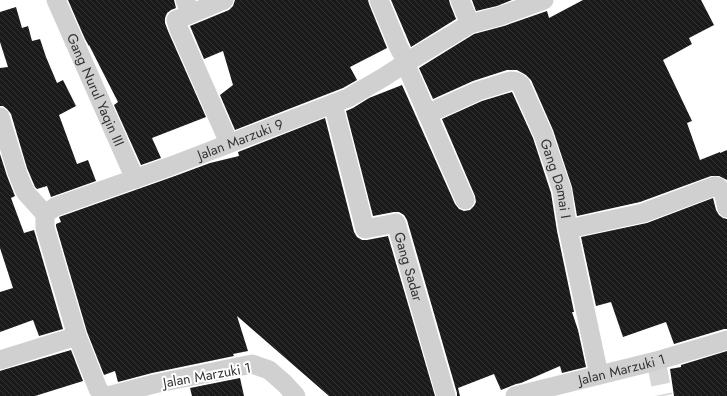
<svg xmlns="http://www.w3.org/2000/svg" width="727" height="396" font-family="Jost,sans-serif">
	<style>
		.building { fill: url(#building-back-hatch) }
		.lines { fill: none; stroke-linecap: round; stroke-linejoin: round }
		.street-tunnel { stroke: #d6d6d6; stroke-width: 19; stroke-dasharray: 19 10; stroke-linecap: butt }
		.street { stroke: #d0d0d0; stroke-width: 19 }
		.labels { text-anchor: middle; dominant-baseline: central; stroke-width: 4; stroke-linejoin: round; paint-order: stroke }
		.street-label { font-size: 14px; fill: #333; stroke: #fff }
	</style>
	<defs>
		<pattern id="building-back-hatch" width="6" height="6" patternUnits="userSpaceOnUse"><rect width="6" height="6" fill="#1a1a1a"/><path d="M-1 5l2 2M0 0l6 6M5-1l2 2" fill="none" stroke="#333"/></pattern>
	</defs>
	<rect width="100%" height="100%" fill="#fff"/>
	<g class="building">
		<polygon points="68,0 174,0 176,8 171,10 167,13 165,18 165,23 168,31 206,117 152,138 161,158 141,165 114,105 118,102 89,45 89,46 85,39"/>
		<polygon points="235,0 368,0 369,4 387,48 350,67 357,80 343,88 235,130 220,95 233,85 223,51 204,59 190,26 229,10 233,6"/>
		<polygon points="391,0 449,0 450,4 456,19 411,47"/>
		<polygon points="472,0 512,0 497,6 476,11"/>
		<polygon points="583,0 701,0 714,25 689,38 692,44 663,60 692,121 687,123 700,160 720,152 720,153 727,150 727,180 719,176 711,176 640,202 577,216 572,187 553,130 531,80 526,75 517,70 507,70 473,81 433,99 419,68 474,34 504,26 547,11 549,18"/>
		<polygon points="16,7 22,28 28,26 32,41 40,39 46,57 57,83 63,80 76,106 59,115 77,164 88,160 96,181 51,197 47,186 37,189 35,187 27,168 11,114 7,109 3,106 0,106 0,68 8,67 0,42 0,12"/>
		<polygon points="402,85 455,204 459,209 464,211 470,210 474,206 476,202 475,196 442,119 482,101 512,92 533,138 551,193 557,231 574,312 572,312 578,330 586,367 562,373 560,366 521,383 516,384 501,390 494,374 458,388 460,396 457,396 457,393 407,220 404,215 399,212 394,212 373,216 346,111 353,108 369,98"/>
		<polygon points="325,118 354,232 357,237 362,240 367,240 388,236 435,396 329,396 237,316 248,351 233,354 234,356 152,373 118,382 115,371 104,375 87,332 56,226 56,224 61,222 59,217 175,176 210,163 239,156 238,152"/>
		<polygon points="0,154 7,176 15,196 11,198 24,233 34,230 63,329 39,336 33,320 0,332 0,292 13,288 0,248"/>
		<polygon points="713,198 716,210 719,215 723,218 727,219 727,329 724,329 674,344 666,322 623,337 611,302 596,306 581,237 647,223"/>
		<polygon points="71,350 83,381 35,396 0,396 0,371 3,370"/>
		<polygon points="727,351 727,396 674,396 670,369 681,367 681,365"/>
		<polygon points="240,378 244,396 192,396 190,388"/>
	</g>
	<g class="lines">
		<polyline class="street-tunnel" points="657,366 663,396"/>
		<g class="street">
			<path id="s1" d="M56,0L135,179"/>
			<polyline points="185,0 188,7 188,15 176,20 178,27 229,143"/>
			<polyline points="379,0 399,48 407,62"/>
			<polyline points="460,0 470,24"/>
			<polyline points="188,15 224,0"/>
			<polyline points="405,63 465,200"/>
			<path id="s2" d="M333,104L365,229L396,223L446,396"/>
			<path id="s3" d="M427,114L478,91L510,81C515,81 517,81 521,85L543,134L562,190L565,211L568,229L599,375"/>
			<polyline points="0,117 17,172 23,187 26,193 45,214"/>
			<path d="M568,229L643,213L715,186C724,188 725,200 727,208"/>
			<polyline points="0,360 77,336"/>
			<path id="s4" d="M296,396L284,383L269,370L252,364L154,384L108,396L102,394L98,389L77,336L45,228V214L55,207L171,166L348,98L384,77L407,62L470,24L500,16L544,0"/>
			<path id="s5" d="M515,396L656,361L727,340"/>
		</g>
	</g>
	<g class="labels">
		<g class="street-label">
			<text stroke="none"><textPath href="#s1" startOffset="98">Gang Nurul Yaqin III</textPath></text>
			<text stroke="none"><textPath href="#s4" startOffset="609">Jalan Marzuki 9</textPath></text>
			<text stroke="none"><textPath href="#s3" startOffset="202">Gang Damai I</textPath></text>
			<text stroke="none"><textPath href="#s2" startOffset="206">Gang Sadar</textPath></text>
			<text stroke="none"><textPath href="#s5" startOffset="110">Jalan Marzuki 1</textPath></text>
			<text transform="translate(207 375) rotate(-10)">Jalan Marzuki 1</text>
		</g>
	</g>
</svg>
